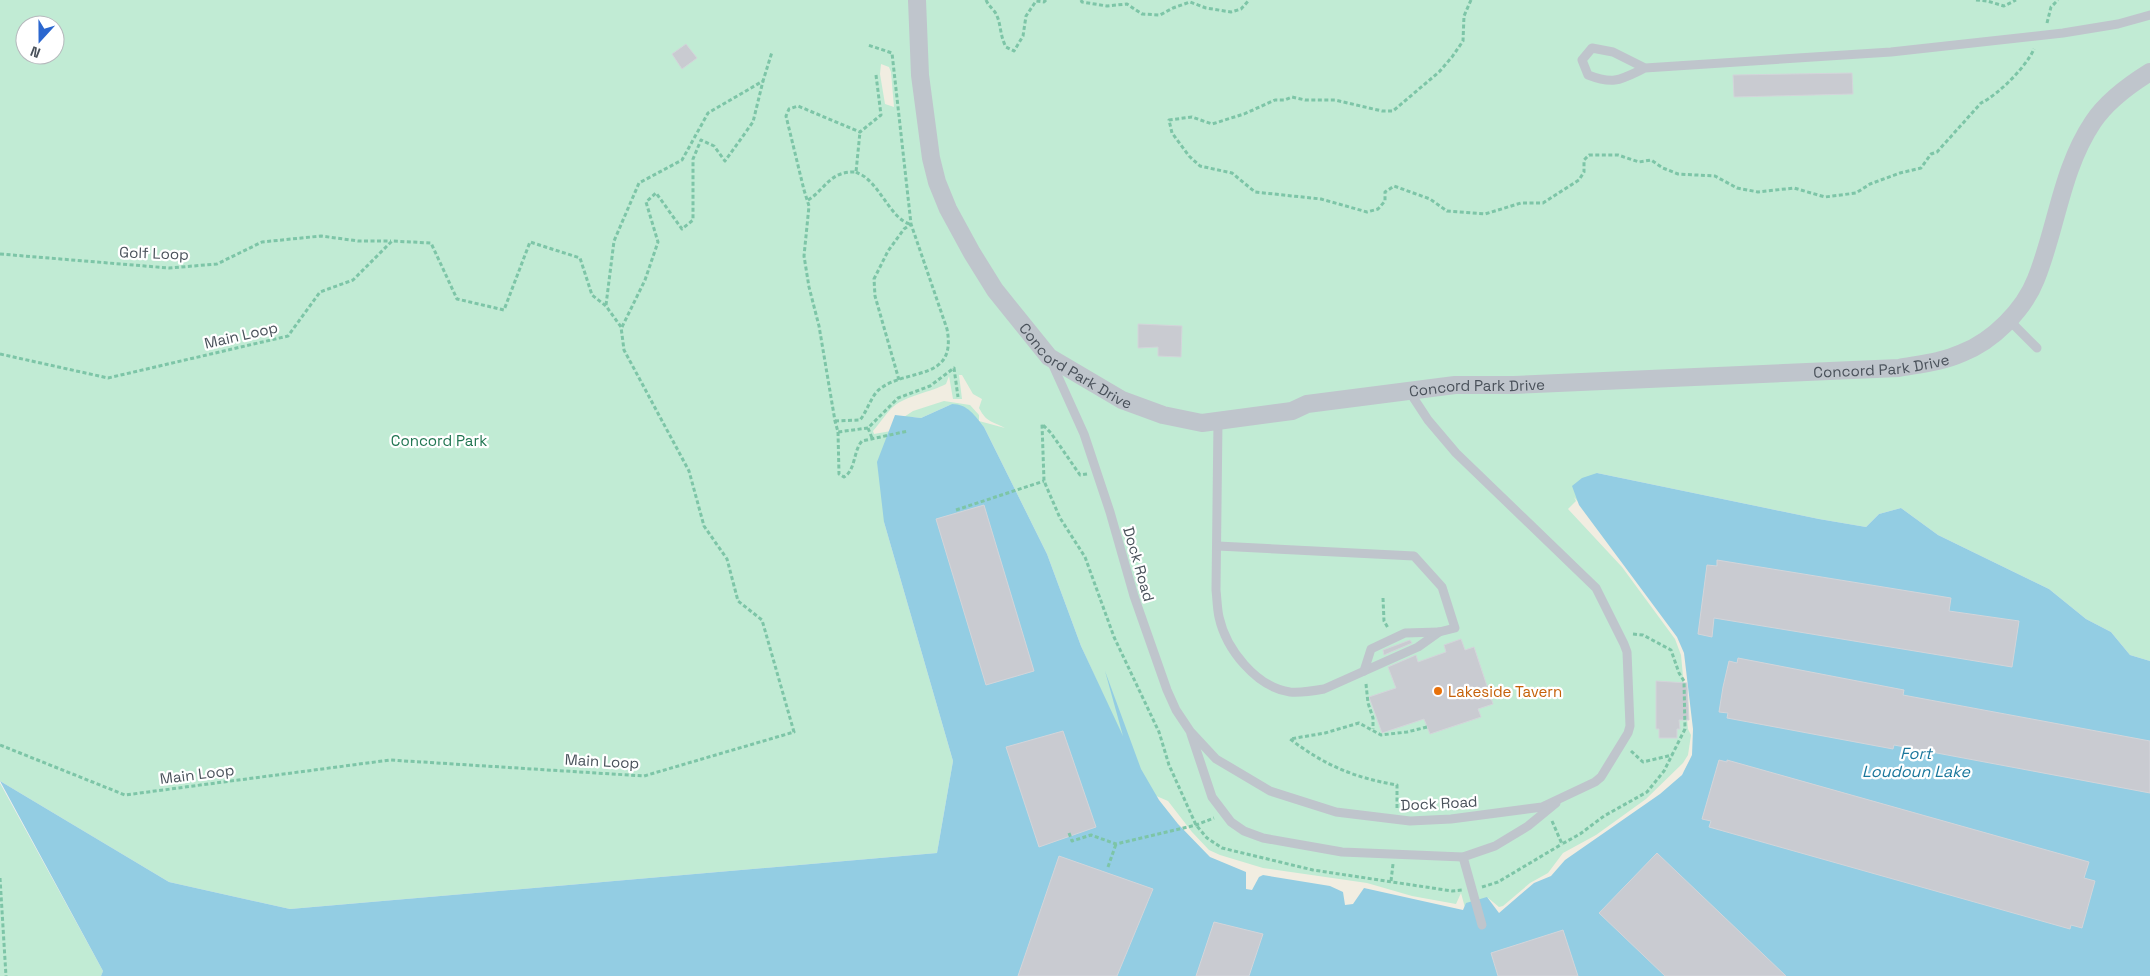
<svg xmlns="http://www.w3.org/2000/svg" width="2150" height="976" font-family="'Space Grotesk',sans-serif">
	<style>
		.green { fill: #c1ebd4; fill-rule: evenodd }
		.sand { fill: #f1ede1 }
		.water { fill: #93cde3 }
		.building { fill: #c9cbd1; stroke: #d3d5da }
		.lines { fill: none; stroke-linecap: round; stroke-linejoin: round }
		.path { stroke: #7dc5a7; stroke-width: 3; stroke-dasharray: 4 2.5; stroke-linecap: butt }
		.service { stroke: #bfc5cc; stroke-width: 9 }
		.minor { stroke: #bfc5cc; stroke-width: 18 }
		.food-dot { fill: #e8710a; stroke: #fff; stroke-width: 2 }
		.labels { text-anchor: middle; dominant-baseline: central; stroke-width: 4.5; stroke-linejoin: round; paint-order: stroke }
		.street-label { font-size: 15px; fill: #49515a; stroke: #fff }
		.park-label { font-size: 15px; fill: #207551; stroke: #fff }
		.food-label { font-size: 15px; fill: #c56008; stroke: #fff; text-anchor: start }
		.water-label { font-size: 16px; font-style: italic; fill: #1a779c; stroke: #fff }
	</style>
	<rect width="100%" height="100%" fill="#f1efef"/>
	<g class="green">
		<path d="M0,0H2150V661L2130,655L2111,632L2086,619L2049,589L1938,535L1901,508L1879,514L1866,527L1819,519L1597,473L1684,628L1697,761L1500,919L1192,871L1116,723L1081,646L1047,554L984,427L952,404L921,418L911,417L884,522L953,761L937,853L290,909L169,882L0,781ZM25,25H55V55H25Z"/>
		<polygon points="0,783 103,971 101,976 0,976"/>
	</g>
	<g class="sand">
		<polygon points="881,64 889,67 891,72 894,107 885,104 880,74"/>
		<path d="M959,375H962L973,394L982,399L979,408C987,423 992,421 1005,428L979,421V415L970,405L944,401L913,411L898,421L891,431L874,434L873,431C880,423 886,413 894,406C906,396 931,392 946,384L949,376L953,399H962Z"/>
		<polygon points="1574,497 1684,628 1704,737 1670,795 1500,919 1487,897 1499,907 1503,906 1530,883 1548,873 1563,853 1596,835 1646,799 1683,763 1688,755 1691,735 1688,729 1681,655 1675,639 1622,567 1568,509 1576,501"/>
		<polygon points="1154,795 1168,801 1192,832 1209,850 1220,855 1263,868 1367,883 1412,896 1456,904 1461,893 1470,926 1332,913 1216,881"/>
	</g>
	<path class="water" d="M952,404C968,404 975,416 984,427L1047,554L1081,646L1123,736L1105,671L1141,769L1159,800L1178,824L1210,857L1246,872V889L1252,890L1259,877L1263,875L1330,886L1343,892L1345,905L1353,904L1364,888L1463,910L1466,903L1487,897L1499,913L1534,883L1551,876L1565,860L1660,794L1682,775L1692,755L1693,729L1684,653L1677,637L1579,505L1572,486L1582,478L1597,473L1819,519L1866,527L1879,514L1901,508L1938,535L2049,589L2086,619L2111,632L2130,655L2150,661V976H101L103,971L0,781L169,882L290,909L937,853L953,761L884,522L877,462L895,415L921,418Z"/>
	<g class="building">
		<polygon points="686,44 697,58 682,69 672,54"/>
		<polygon points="1852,73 1853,94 1734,97 1733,75"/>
		<polygon points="1138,324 1182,326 1181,357 1158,356 1158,347 1138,348"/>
		<polygon points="984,505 1034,671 986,685 936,519"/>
		<polygon points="1717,560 1951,598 1949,611 2019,621 2012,667 1714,618 1712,637 1698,634 1707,565 1717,566"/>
		<polygon points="1461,639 1465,650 1474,647 1493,704 1478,709 1481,717 1430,734 1424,719 1382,733 1369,697 1396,688 1388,667 1416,655 1418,662 1446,652 1444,645"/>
		<polygon points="1410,640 1412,643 1384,655 1383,650"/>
		<polygon points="1738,658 1904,690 1903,695 2150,741 2150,793 1894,745 1893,749 1727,718 1728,713 1719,712 1723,687 1729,661 1737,663"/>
		<polygon points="1656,681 1687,683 1689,720 1679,720 1680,729 1677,729 1677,738 1659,738 1659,729 1656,729"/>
		<polygon points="1063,731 1096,827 1039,847 1006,747"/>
		<polygon points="1719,760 1727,762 1727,760 2089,862 2084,878 2095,881 2082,928 2071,925 2070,929 1709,827 1711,821 1702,819"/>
		<polygon points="1657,853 1786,976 1665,976 1599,913"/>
		<polygon points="1059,856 1153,889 1117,976 1018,976"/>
		<polygon points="1214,922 1263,934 1249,976 1196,976"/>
		<polygon points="1563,930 1578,976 1498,976 1491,953"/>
	</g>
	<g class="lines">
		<g class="path">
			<path d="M986,0C989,7 995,10 997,16C1001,25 1000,36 1006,47L1014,51L1023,36L1026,16L1036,1L1044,2L1046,0"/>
			<polyline points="1081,0 1082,2 1107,6 1127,4 1142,14 1160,15 1173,8 1190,2 1206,8 1231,12 1241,9 1249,0"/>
			<path d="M1471,0L1464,16L1463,41L1452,57L1439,72L1393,111H1382L1335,100H1305L1292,97L1285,100H1275L1244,114L1212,124L1192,117L1169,120L1172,133L1189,156L1200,166L1232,173L1255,192L1321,199L1367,212L1378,209L1385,201V192L1394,186L1430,199L1447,211L1485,214L1521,203H1543L1579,180L1584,172V160L1589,155H1618L1639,162L1651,160L1663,168L1678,174L1715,176L1737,188L1758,192L1794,188L1825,197L1856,193L1870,184L1900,173L1921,168L1931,154L1937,152L1981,103C1999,94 2026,67 2034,49"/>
			<polyline points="1976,0 1987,1 2004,6 2016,0"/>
			<polyline points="2047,23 2051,7 2058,0"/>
			<polyline points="876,75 881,115 860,132 798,106 789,109 786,116 804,190 809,206 804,256 809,287 819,326 835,421 838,432 868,428 898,398 930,386 954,368 958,397"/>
			<path d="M856,172C859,174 863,175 866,178C881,189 893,220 910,224"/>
			<path d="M808,200C826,189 829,171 856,172L860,132"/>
			<polyline points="0,254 169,268 217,264 262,242 321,236 358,241 391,241"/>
			<polyline points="606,305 614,241 639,183 682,160 708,113 763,81 772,52"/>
			<polyline points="622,327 645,280 658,242 646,202 656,193 682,229 693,220 693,159 701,140 714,146 725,161 753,122 763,81"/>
			<polyline points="0,354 108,378 288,336 320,292 353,280 392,241 431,243 457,299 504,310 530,242 580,258 592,295 606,306 621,327 624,350 689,471 704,526 727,559 738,601 762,620 794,732 644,776 390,760 125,795 0,745"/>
			<polyline points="899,380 875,296 874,279 888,251 904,229 911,224"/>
			<path d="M835,421L860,420C868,410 871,395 881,388C909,368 957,381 947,329L911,224L892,53L868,45"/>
			<polyline points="868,428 872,438"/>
			<path d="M838,432L839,474L844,477C856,470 853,451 862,441L908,431"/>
			<polyline points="1087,474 1080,475 1051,433 1042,424 1044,481 1060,518 1085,557 1114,637 1159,732 1169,765 1196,825 1207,838 1222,848 1313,870 1452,891 1462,890"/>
			<polyline points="956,510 1044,481"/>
			<polyline points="1383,598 1384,621 1388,628"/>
			<polyline points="1366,684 1368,703 1373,718 1373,729"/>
			<polyline points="1631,751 1643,762 1672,755"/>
			<path d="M1397,808V785C1355,778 1324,765 1290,739L1325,733L1359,723L1381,735L1407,732L1427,727"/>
			<polyline points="1552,821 1562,844 1580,834 1604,816 1647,792 1664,771 1685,729 1684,681 1679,673 1671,650 1643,635 1632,634"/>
			<polyline points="1069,833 1072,841 1091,835 1116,844 1196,825 1214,818"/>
			<polyline points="1108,867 1116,844"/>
			<polyline points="0,878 6,976"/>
			<polyline points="1391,881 1393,864"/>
			<polyline points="1482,887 1498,882 1562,844"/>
		</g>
		<g class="service">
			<path d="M1645,68L1613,52L1592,48L1582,60L1588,75C1614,85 1620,80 1645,68L1891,52L2063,33L2118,24L2150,15"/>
			<polyline points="2009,320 2037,348"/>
			<polyline points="1051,361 1084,434 1110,512 1134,596 1167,690 1176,710 1190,731 1216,759 1270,791 1336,812 1410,821 1451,819 1542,807 1595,782 1601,777 1628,733 1630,726 1627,652 1624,644 1596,588 1456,453 1428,420 1409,391"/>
			<path d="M1218,421L1216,590C1217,598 1217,608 1219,617C1226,649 1256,687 1290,692C1302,693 1313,691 1324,689L1418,647L1439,632"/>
			<polyline points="1218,546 1414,556 1442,587 1455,628 1439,632 1405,633 1371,649 1364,671"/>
			<polyline points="1191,734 1212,797 1231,822 1244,831 1263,838 1342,852 1463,857 1495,846 1528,826 1556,803"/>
			<polyline points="1463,857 1482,925"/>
		</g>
		<path class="minor" id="s1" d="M917,0L920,75L931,158L937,182L948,209L972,253L995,290L1049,357L1122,400L1163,415L1202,423L1292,411L1307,404L1455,385H1514L1899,368C1921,364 1942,362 1962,353C1993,341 2024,310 2036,279C2057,227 2061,170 2093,122C2107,101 2129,85 2150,72"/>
	</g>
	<circle class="food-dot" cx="1438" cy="691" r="5"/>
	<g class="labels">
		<g class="street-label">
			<text transform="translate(154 253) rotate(2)">Golf Loop</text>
			<text transform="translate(241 335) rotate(-13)">Main Loop</text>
			<text stroke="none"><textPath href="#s1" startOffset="419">Concord Park Drive</textPath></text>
			<text stroke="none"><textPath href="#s1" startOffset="1244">Concord Park Drive</textPath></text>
			<text stroke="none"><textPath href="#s1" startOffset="839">Concord Park Drive</textPath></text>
			<text transform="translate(1139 564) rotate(74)">Dock Road</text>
			<text transform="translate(602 761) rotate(3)">Main Loop</text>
			<text transform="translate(197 774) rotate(-7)">Main Loop</text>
			<text transform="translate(1439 803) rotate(-3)">Dock Road</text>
		</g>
		<g class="park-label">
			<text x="439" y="440">Concord Park</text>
		</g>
		<g class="food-label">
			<text x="1448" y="691">Lakeside Tavern</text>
		</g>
		<g class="water-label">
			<text x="1916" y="753">Fort<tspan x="1916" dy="18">Loudoun Lake</tspan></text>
		</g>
	</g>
	<g transform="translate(40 40) rotate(201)"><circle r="24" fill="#ffffff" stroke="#b6b9bd"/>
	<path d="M0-4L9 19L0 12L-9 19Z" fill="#2b67cf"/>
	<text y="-8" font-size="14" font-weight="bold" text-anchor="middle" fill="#49515a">N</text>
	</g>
</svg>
